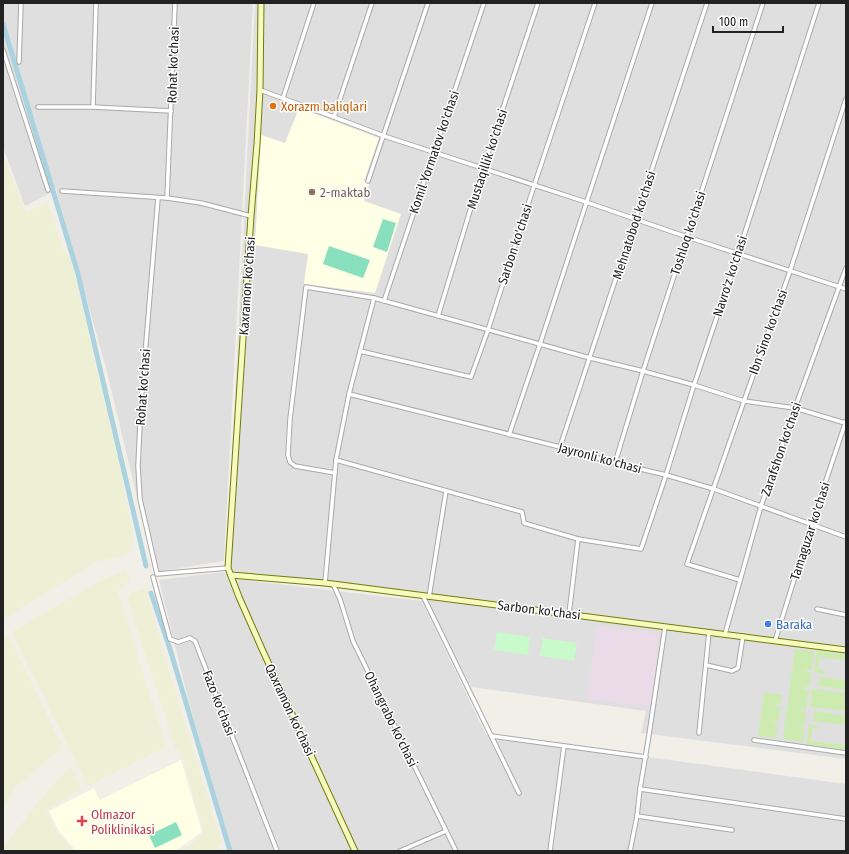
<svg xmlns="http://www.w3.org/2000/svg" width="849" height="854" font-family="'Fira Sans Condensed',sans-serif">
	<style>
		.residential { fill: #e0dfdf }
		.industrial { fill: #ebdbe8 }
		.education { fill: #ffffe5 }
		.farmland { fill: #eef0d5 }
		.grass { fill: #cdebb0 }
		.park { fill: #c8facc }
		.pitch { fill: #88e0be }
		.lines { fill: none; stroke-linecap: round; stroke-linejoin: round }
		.canal { stroke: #aad3df; stroke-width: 5 }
		.street-casing { stroke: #a9a9a9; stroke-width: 5.5 }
		.secondary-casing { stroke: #707d05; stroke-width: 7 }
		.street { stroke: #fff; stroke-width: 3.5 }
		.secondary { stroke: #f7fabf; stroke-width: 5 }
		.food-dot { fill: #e8710a; stroke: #fff; stroke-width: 1.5 }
		.education-dot { fill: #8d6e63; stroke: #fff; stroke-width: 1.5 }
		.shop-dot { fill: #3f7fe0; stroke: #fff; stroke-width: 1.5 }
		.health-dot { fill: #e0444e; stroke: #fff; stroke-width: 1.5 }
		.labels { text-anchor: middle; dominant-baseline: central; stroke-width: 3; stroke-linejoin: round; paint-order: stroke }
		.street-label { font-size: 13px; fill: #222; stroke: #fff }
		.food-label { font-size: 13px; fill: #c56008; stroke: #fff; text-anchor: start }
		.education-label { font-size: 13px; fill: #785e54; stroke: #fff; text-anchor: start }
		.shop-label { font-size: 13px; fill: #366cbe; stroke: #fff; text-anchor: start }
		.health-label { font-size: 13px; fill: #be3a42; stroke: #fff; text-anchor: start }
	</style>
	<rect width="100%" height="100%" fill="#f2efe9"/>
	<g class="residential">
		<polygon points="3,3 253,3 224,561 155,572 106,368 56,190 25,206 3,147"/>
		<polygon points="255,3 846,3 846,759 641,733 646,711 471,687 426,598 239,577 227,574 235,579 422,601 486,735 846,784 846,851 232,851 188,699 159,580 223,572 226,574"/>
	</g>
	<polygon class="industrial" points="597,626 659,634 650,707 587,699"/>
	<g class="education">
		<polygon points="299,108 379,138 364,181 370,182 364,201 401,214 375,293 304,284 308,254 255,245 261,135 285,143"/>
		<polygon points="181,760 202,832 175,851 76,851 58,830 49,811 94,788 100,800"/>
	</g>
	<g class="farmland">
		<polygon points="3,154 26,212 48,203 63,249 71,260 118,458 134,541 131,551 123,556 98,561 3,619"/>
		<polygon points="126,571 130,580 118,592 166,747 88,786 12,632 100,581"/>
		<polygon points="146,587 160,641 222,843 218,847 219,851 182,851 204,833 182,756 179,750 176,751 128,599 131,594"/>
		<polygon points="5,636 10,638 61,744 56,753 14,788 3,809 3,637"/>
		<polygon points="71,766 81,789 46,810 56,831 73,851 3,851 3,847 41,799"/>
	</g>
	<g class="grass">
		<polygon points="795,649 812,651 814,653 812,670 806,670 806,672 812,673 809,687 804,687 804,689 809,690 806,710 801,709 800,711 806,712 804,727 799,727 798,728 804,729 803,742 783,739"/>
		<polygon points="817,650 846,655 846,661 820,657 818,669 825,671 824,674 814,672"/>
		<polygon points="820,677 846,680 846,690 819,686"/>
		<polygon points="812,689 846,693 846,711 810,707"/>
		<polygon points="764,692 782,695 781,704 775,703 775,706 781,707 778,722 773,721 773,723 778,724 776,738 758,736"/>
		<polygon points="815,711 846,716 846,725 813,721"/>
		<polygon points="809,724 819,726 818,729 812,728 811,741 846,745 846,751 806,746"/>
	</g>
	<g class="park">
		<polygon points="497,632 530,637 528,655 494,650"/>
		<polygon points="543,638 577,643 574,661 540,656"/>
	</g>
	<g class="pitch">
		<polygon points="383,219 396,223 387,252 373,247"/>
		<polygon points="329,246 370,260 363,278 323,264"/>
		<polygon points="176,822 182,835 155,848 149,835"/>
	</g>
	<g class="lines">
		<g class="canal">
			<polyline points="3,24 78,274 146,566"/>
			<polyline points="151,593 170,649 230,851"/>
		</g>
		<g class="street-casing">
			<g id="street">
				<polyline points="3,50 48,190"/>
				<polyline points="19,62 21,3"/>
				<polyline points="260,90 334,117 384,136 586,202 687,237 846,289"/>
				<polyline points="283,98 314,3"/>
				<polyline points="38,107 93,107 171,111"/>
				<polyline points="93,107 96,3"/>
				<polyline points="334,117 372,3"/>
				<polyline points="368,181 428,3"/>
				<polyline points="62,191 167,198 201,203 251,216"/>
				<polyline points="158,198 141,403 138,466 140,499 157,574 228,568"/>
				<polyline points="167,198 175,3"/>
				<polyline points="384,301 484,3"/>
				<polyline points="438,316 483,168 538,3"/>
				<polyline points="360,351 471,377 488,330 534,186 595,3"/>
				<polyline points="349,394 560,447 615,463 666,475 714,489 846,537"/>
				<polyline points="509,435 540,344 652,3"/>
				<polyline points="560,447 707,3"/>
				<polyline points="336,460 522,512 524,523 578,539 641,549 666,475 694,385 738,254 819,3"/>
				<polyline points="615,463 643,371 763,3"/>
				<polyline points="335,473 295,466 290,462 288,455 290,419 306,287 374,298 590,358 643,371 694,385 744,401 795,408 845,423"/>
				<polyline points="153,577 170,639 178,642 190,638 195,641 277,851"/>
				<polyline points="740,580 687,564 744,401 790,271 846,99"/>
				<polyline points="325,583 336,460 349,394 374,298"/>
				<polyline points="333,584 340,599 353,641 456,851"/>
				<polyline points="423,596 519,793"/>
				<polyline points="429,597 446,491"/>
				<polyline points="817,609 846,615"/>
				<polyline points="569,614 578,539"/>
				<polyline points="725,634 761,506 795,408 846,268"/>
				<polyline points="775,641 811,525 846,421"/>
				<polyline points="706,665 732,671 738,668 743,636"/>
				<polyline points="699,733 709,632"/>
				<polyline points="492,736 646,757"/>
				<polyline points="754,740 846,753"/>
				<polyline points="640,789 846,819"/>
				<polyline points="637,816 732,830"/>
				<polyline points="400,851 446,831"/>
				<polyline points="550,851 564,746"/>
				<polyline points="630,851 637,816 640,789 649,735 665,627"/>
			</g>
		</g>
		<g class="secondary-casing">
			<g id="secondary">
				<polyline points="261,3 260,90 257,144 251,216 228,568 239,597 262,649 355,851"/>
				<polyline points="231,575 325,583 846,650"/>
			</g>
		</g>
		<use href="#street" class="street"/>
		<use href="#secondary" class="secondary"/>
	</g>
	<circle class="food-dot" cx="273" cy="106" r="4"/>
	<circle class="education-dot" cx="312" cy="192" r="4"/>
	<circle class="shop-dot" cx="768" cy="624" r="4"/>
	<path class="health-dot" d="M80 815h4v4h4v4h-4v4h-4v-4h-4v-4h4z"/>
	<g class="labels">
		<g class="street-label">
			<text transform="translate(173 65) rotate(-88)">Rohat ko'chasi</text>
			<text transform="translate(434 152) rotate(-71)">Komil Yormatov ko'chasi</text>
			<text transform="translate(487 159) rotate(-72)">Mustaqillik ko'chasi</text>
			<text transform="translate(634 225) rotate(-72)">Mehnatobod ko'chasi</text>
			<text transform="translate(688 233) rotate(-72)">Toshloq ko'chasi</text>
			<text transform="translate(515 244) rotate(-72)">Sarbon ko'chasi</text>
			<text transform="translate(730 276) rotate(-72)">Navro'z ko'chasi</text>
			<text transform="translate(247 286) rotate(-86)">Kaxramon ko'chasi</text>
			<text transform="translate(768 332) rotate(-70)">Ibn Sino ko'chasi</text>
			<text transform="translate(143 387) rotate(-86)">Rohat ko'chasi</text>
			<text transform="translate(781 449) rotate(-71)">Zarafshon ko'chasi</text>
			<text transform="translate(600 458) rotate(15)">Jayronli ko'chasi</text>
			<text transform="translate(810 531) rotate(-72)">Tamaguzar ko'chasi</text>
			<text transform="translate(539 610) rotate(7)">Sarbon ko'chasi</text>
			<text transform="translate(219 703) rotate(69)">Fazo ko'chasi</text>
			<text transform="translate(290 710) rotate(65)">Qaxramon ko'chasi</text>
			<text transform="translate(391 719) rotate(64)">Ohangrabo ko'chasi</text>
		</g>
		<g class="food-label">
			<text x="281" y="106">Xorazm baliqlari</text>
		</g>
		<g class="education-label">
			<text x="320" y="192">2-maktab</text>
		</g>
		<g class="shop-label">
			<text x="776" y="624">Baraka</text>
		</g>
		<g class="health-label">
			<text x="91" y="814">Olmazor<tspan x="91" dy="15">Poliklinikasi</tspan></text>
		</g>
	</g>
	<rect width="849" height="854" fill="none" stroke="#222222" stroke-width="8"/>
	<path d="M713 26v6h70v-6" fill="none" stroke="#222222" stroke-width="2"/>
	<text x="719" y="26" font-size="12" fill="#222222" stroke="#ffffff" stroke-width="3" paint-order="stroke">100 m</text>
</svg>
